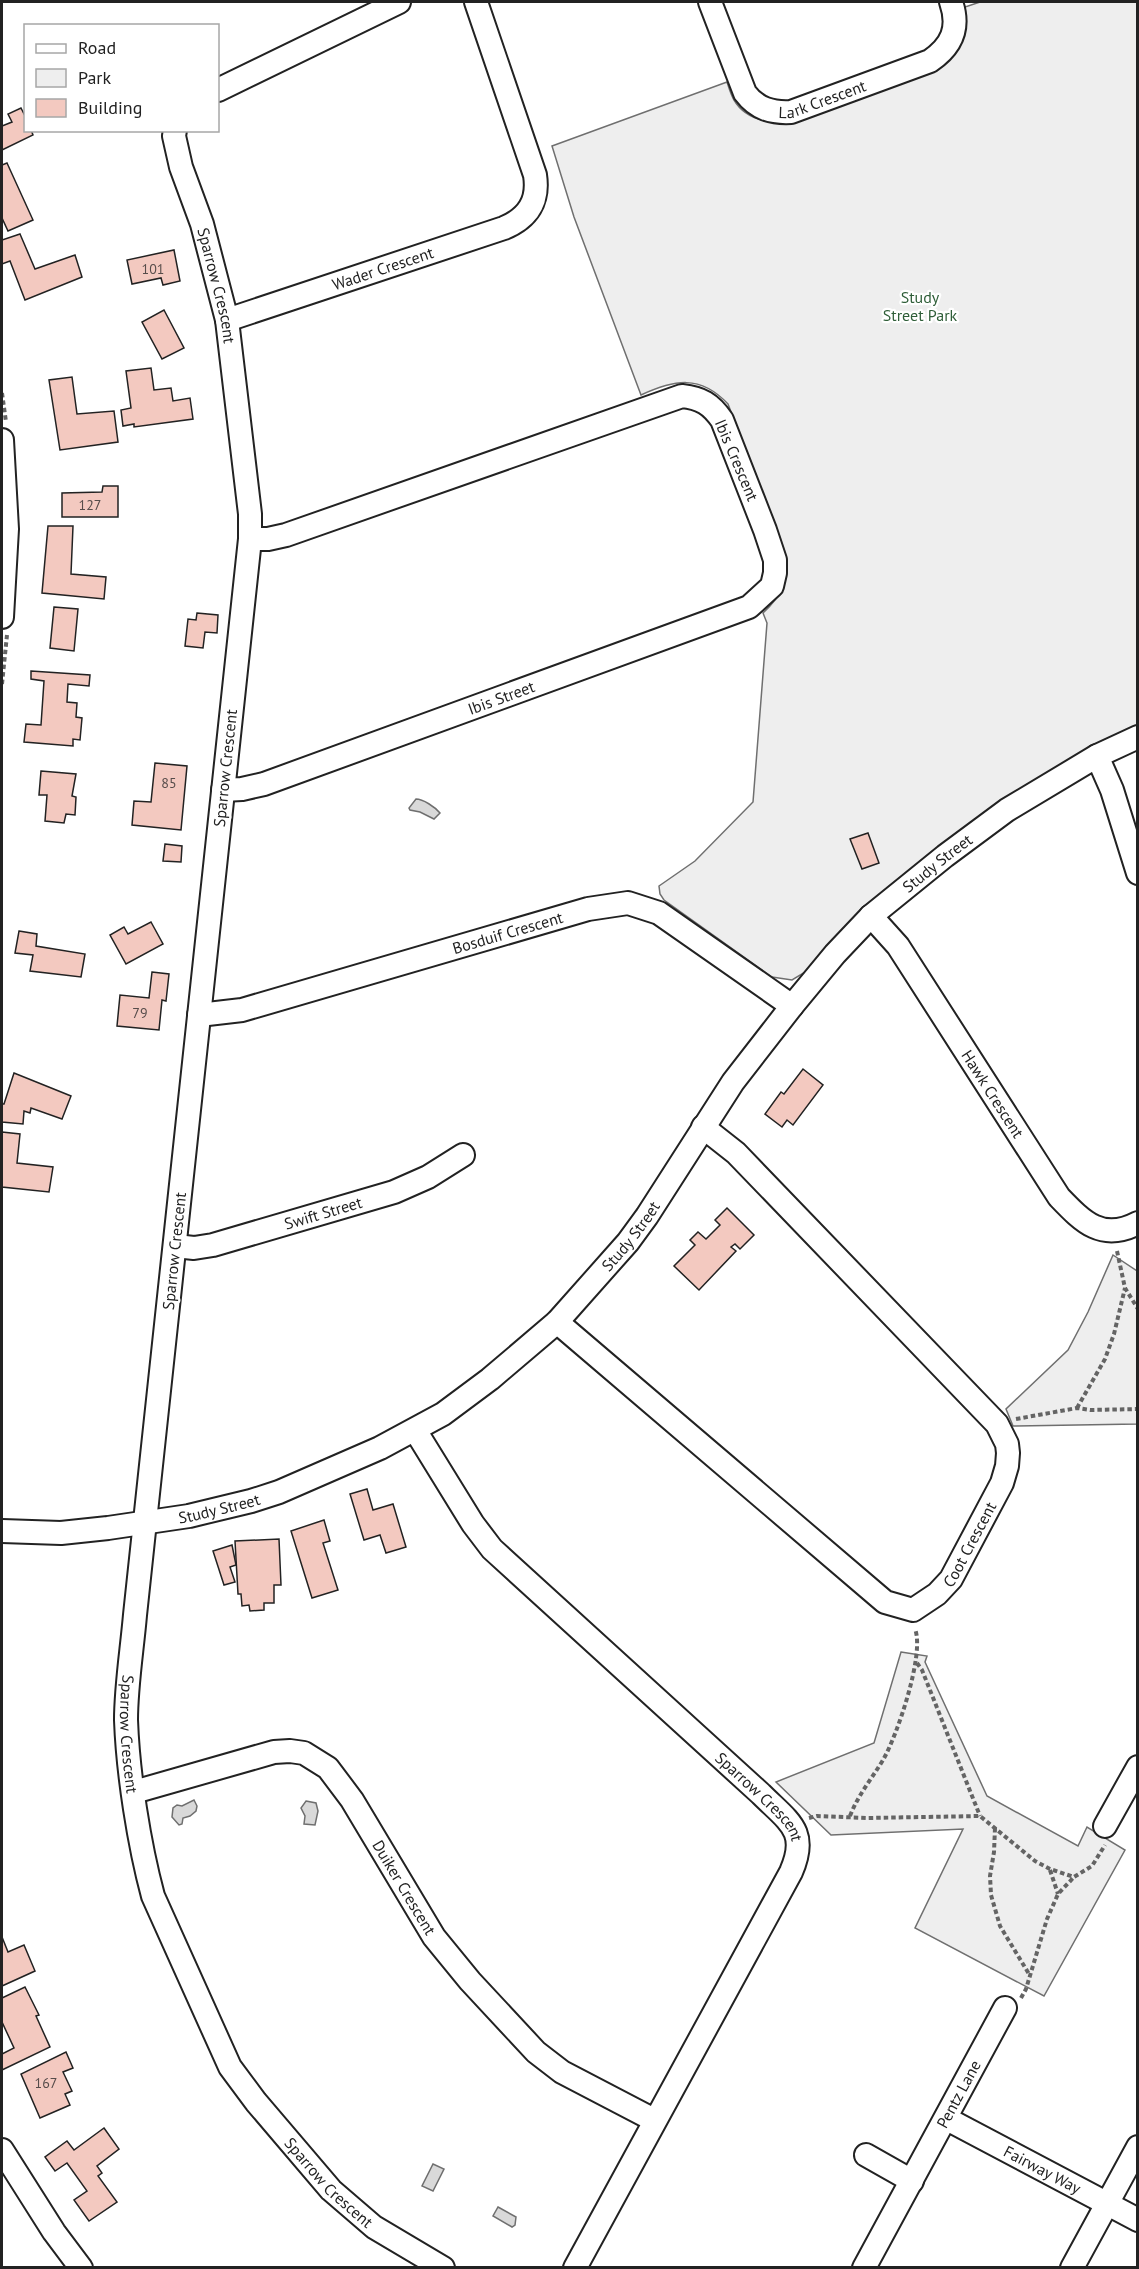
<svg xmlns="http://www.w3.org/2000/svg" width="1139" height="2269" font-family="'PT Sans',sans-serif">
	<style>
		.green { fill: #eee; stroke: #6f6f6f; stroke-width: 1.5 }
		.water { fill: #d9d9d9; stroke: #6f6f6f; stroke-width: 1.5 }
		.building { fill: #f3c9c0; stroke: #222; stroke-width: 1.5 }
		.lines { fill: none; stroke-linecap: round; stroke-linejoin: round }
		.minor-casing { stroke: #222; stroke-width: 26 }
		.path { stroke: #646464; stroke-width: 4; stroke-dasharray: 4.5 3; stroke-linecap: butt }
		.minor { stroke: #fff; stroke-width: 22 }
		.labels { text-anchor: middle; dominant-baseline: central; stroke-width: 4.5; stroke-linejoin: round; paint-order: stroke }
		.number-label { font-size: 14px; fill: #564c4a }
		.street-label { font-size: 16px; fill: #222; stroke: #fff }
		.park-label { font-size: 16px; fill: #2f5e38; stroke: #fff }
	</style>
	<rect width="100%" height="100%" fill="#fff"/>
	<g class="green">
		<path d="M980,2H1137V726L1092,746L995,806L807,971L792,980L772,977L664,900L660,894L659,886L695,861L753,802L767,623L763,613C783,594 787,583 785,555L728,404C700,374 674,380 641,395L574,217L552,146L727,82C729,88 731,95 734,100C747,122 776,125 798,120L936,70C964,53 964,37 965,7Z"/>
		<polygon points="1113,1255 1137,1271 1137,1424 1013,1426 1006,1409 1068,1350 1088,1312"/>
		<polygon points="901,1652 927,1656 925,1662 987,1796 1078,1846 1087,1827 1125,1850 1044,1996 915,1928 963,1829 831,1835 776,1782 874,1743"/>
	</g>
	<g class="water">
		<path d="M416,799C423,799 435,807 440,813L434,819L420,812L410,810L409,808Z"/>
		<polygon points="194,1800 197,1806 196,1811 190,1816 183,1818 182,1824 179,1825 172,1817 173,1808 177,1805 182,1806"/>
		<polygon points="306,1801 316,1803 318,1811 315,1825 304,1824 305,1816 301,1808"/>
		<polygon points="433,2164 444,2169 433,2191 422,2186"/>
		<polygon points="498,2207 516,2217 515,2225 512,2227 493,2216"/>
	</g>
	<g class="building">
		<polygon points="21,108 26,118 26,130 31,130 33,135 2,150 2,126 12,122 8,114"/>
		<polygon points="7,163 33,220 8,231 2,218 2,165"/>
		<polygon points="20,234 35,269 75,255 82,277 25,300 10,261 2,264 2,240"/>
		<polygon points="174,250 180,281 163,285 161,278 132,284 127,260"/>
		<polygon points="164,310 184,348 162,359 142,322"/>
		<polygon points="151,368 154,390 171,388 173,401 190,398 193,419 134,427 134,424 123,426 121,410 131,408 126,371"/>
		<polygon points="72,377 77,414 114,411 118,442 60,450 49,380"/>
		<polygon points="103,486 118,486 118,517 62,517 62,493 102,492"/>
		<polygon points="48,526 73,526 71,574 106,577 104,599 42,593"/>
		<polygon points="54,607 78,609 74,651 50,648"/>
		<polygon points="197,613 218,615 217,633 205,632 203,648 185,646 188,619 196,620"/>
		<polygon points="31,671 90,675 89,686 68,684 67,702 77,703 76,717 82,718 80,740 73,739 73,746 24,742 26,724 41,725 44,681 31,679"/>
		<polygon points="155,763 187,766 181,830 132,825 134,801 151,802"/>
		<polygon points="41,771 76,774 72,796 76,797 75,815 66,814 64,823 45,821 47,795 39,795"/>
		<polygon points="868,833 879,863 862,869 850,839"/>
		<polygon points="165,844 182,846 181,862 163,861"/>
		<polygon points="151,922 163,944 126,964 110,935 124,927 128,934"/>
		<polygon points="19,931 37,934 36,946 85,954 81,977 30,971 33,955 15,953"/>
		<polygon points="152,972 169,974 166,1001 162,1000 159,1030 117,1026 120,995 149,998"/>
		<polygon points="803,1069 823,1085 793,1125 787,1120 782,1127 765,1114 781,1092 784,1094"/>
		<polygon points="14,1073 71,1096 62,1119 31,1108 30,1113 24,1111 23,1124 2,1122 2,1104 4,1104"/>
		<polygon points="2,1132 20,1134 17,1163 53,1167 49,1192 2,1187"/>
		<polygon points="727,1208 754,1235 740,1249 735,1244 731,1247 736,1251 699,1290 674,1266 695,1245 690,1240 698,1232 706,1239 720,1225 715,1220"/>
		<polygon points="367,1489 373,1510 393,1504 406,1547 386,1553 380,1535 364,1540 350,1494"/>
		<polygon points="324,1520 330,1541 323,1543 338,1590 312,1598 291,1531"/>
		<polygon points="279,1539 281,1585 274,1585 274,1603 264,1603 264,1610 250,1611 249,1605 242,1606 241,1594 238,1594 235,1541"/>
		<polygon points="232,1545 236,1565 230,1567 235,1582 224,1585 213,1551"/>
		<polygon points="2,1937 8,1952 24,1945 35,1971 2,1986"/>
		<polygon points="25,1987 39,2015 36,2016 50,2047 2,2070 2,2054 14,2048 2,2022 2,1998"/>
		<polygon points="66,2052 73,2068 63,2072 72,2091 65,2094 70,2105 40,2118 21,2074"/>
		<polygon points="104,2128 119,2149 97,2166 102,2173 98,2176 117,2202 89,2221 74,2200 87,2191 67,2163 55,2171 45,2157 67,2141 74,2150"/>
	</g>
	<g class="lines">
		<g class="minor-casing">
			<g id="minor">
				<path id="s1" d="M710,2L745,93C757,109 772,113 791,112L930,61C952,46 960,28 951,2"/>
				<polyline points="218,90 399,2"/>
				<path id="s2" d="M175,130L174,136L181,167L202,224L227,320L250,514V539L135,1615C132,1650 126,1686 126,1720C128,1774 139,1844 153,1896L230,2067L256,2102L331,2190L374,2227L443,2268"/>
				<path id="s3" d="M227,320L504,228C528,218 539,201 535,175L476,2"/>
				<polyline points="2,440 7,529 2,617"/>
				<polyline points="1097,756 1112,790 1138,873"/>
				<path id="s4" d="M223,790L242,789L264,784L749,607L772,586L775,573V560L765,530L722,420C711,404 701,398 682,396L286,535L268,539H250"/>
				<path id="s5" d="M871,916L898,946L1059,1197C1083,1222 1102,1242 1138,1223"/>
				<path id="s6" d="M199,1015L242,1010L588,909L628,903L659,913L792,1006"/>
				<path id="s7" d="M175,1246L194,1248L213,1245L394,1192L428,1177L463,1155"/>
				<path id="s8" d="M557,1322L885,1602L913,1610L937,1594L951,1579L1002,1483L1007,1466L1008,1453L1007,1444L997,1424L736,1153L703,1127"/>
				<path id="s9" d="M415,1430L473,1524L492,1549L761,1794C789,1822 809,1831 791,1872L575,2268"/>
				<path id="s10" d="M2,1531L61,1533L108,1528L189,1516L251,1501L279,1492L380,1448L443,1414L490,1379L557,1322L628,1242L647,1216L733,1082L792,1006L835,954L871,916L945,856L1007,810L1097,756L1138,737"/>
				<path id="s11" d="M134,1792L274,1752L290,1751L304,1753L328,1768L352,1800L434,1937L470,1981L536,2052L562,2072L654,2120"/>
				<polyline points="1105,1826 1138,1767"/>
				<path id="s12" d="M947,2119L1138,2220"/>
				<polyline points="2,2150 54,2232 81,2268"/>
				<polyline points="866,2155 912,2181"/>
				<path id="s13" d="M864,2268L1005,2008"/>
				<polyline points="1072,2268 1138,2147"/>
			</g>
		</g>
		<g class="path">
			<polyline points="2,393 6,422"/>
			<polyline points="2,684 7,635"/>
			<polyline points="1117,1251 1125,1288 1138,1309"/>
			<polyline points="1077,1408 1105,1359 1114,1334 1125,1288"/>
			<polyline points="1016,1419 1077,1408 1090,1410 1138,1409"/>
			<polyline points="917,1663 922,1670 980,1816"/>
			<path d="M850,1816C858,1795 871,1780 883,1760C897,1736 925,1654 915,1629"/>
			<polyline points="809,1818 817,1816 867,1818 980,1816 1035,1861 1050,1869 1074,1877 1092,1866 1105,1845"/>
			<polyline points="995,1828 994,1852 990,1876 991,1895 1000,1926 1029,1974"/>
			<polyline points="1050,1870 1058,1894"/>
			<polyline points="1021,1998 1026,1989 1047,1919 1058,1894 1074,1877"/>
		</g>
		<use href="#minor" class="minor"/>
	</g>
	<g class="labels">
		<g class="number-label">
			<text x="153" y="269">101</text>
			<text x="90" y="505">127</text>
			<text x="169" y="783">85</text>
			<text x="140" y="1013">79</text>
			<text x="46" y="2083">167</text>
		</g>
		<g class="street-label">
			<text stroke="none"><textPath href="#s1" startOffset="183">Lark Crescent</textPath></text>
			<text stroke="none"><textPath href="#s3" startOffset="164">Wader Crescent</textPath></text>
			<text stroke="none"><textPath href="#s2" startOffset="162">Sparrow Crescent</textPath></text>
			<text transform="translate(737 460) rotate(67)">Ibis Crescent</text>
			<text stroke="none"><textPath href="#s4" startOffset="294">Ibis Street</textPath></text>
			<text transform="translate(225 768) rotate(-84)">Sparrow Crescent</text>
			<text stroke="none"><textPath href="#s10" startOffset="1209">Study Street</textPath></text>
			<text stroke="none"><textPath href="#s6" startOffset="320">Bosduif Crescent</textPath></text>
			<text stroke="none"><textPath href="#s5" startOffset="216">Hawk Crescent</textPath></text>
			<text stroke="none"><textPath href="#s7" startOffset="153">Swift Street</textPath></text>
			<text stroke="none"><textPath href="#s10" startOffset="723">Study Street</textPath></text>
			<text transform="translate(174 1251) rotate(-84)">Sparrow Crescent</text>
			<text stroke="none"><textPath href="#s10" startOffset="219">Study Street</textPath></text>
			<text stroke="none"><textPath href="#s8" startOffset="549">Coot Crescent</textPath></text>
			<text stroke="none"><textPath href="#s2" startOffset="1620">Sparrow Crescent</textPath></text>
			<text stroke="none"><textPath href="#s9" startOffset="507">Sparrow Crescent</textPath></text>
			<text stroke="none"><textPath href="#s11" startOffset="346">Duiker Crescent</textPath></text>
			<text stroke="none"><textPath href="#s13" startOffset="198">Pentz Lane</textPath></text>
			<text stroke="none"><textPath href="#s12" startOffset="108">Fairway Way</textPath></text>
			<text stroke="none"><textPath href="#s2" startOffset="2124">Sparrow Crescent</textPath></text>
		</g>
		<g class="park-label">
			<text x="920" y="297">Study<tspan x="920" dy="18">Street Park</tspan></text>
		</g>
	</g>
	<rect width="1139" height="2269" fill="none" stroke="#222222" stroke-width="6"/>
	<rect x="24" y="24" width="195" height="108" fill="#ffffff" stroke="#a7a7a7" stroke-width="1.5"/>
	<rect x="36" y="44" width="30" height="9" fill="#ffffff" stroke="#a7a7a7" stroke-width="1.5"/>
	<text x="78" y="54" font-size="18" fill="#222222">Road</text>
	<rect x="36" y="69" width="30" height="18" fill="#eeeeee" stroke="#a7a7a7" stroke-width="1.5"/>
	<text x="78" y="84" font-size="18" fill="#222222">Park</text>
	<rect x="36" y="99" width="30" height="18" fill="#f3c9c0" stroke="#a7a7a7" stroke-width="1.5"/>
	<text x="78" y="114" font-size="18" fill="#222222">Building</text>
</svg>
